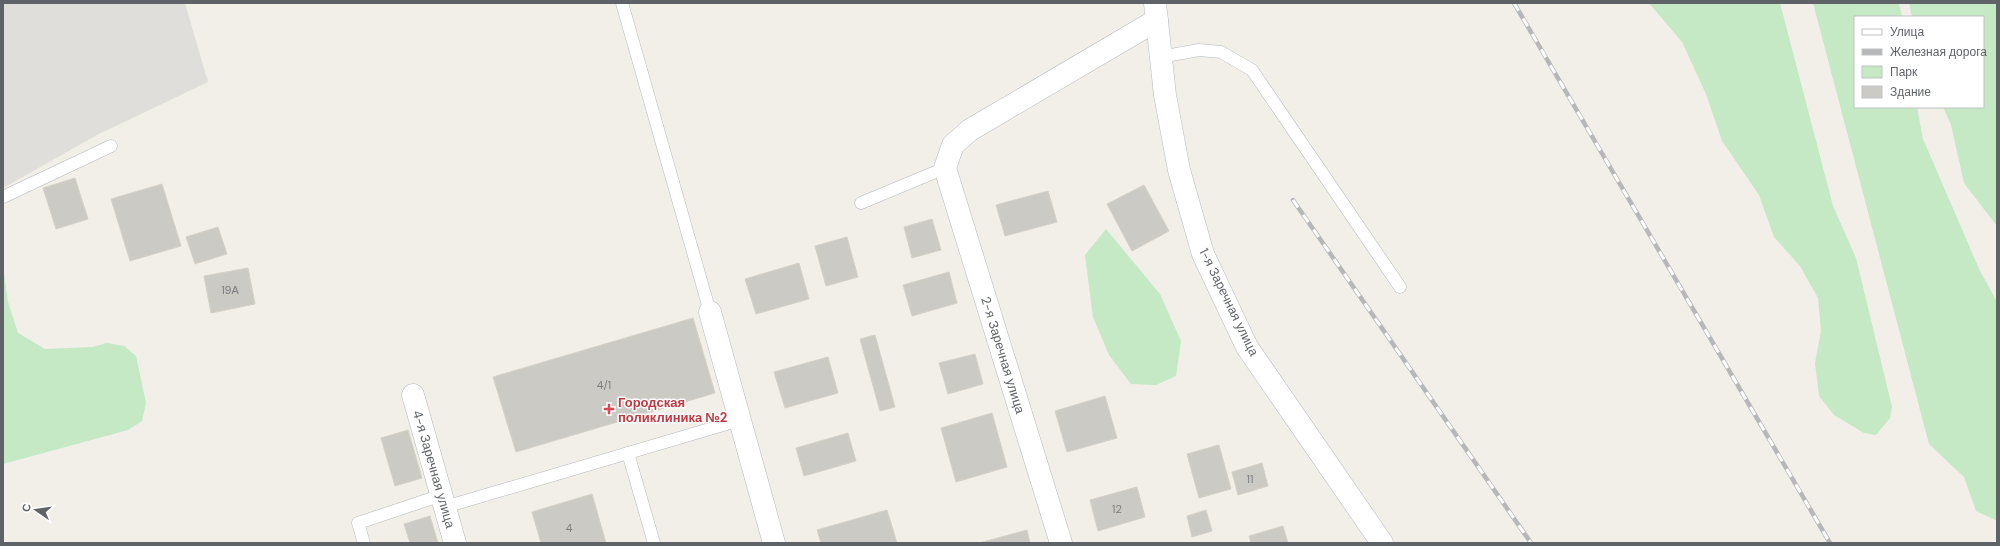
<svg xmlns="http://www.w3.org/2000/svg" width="2000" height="546" font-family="'DM Sans',sans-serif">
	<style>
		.industrial { fill: #e0deda }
		.green { fill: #c5e8c5 }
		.building { fill: #cccac5; stroke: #d6d1c6 }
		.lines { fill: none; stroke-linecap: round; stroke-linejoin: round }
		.lane-casing { stroke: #b5b8bc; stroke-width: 13 }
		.street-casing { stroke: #b5b8bc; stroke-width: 23 }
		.secondary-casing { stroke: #b6babf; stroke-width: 23 }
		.lane { stroke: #fff; stroke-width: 12 }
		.street { stroke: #fff; stroke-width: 22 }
		.secondary { stroke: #fff; stroke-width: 22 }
		.rail-casing { stroke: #b6b7b8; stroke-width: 4.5 }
		.rail { stroke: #fff; stroke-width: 3; stroke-dasharray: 9; stroke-linecap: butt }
		.health-dot { fill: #e0444e; stroke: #fff; stroke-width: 1.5 }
		.labels { text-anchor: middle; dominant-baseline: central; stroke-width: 3; stroke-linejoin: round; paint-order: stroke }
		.number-label { font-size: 11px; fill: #7a7d7f }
		.street-label { font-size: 13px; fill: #5f6368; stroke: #fff }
		.health-label { font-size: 13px; font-weight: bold; fill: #be3a42; stroke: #fff; text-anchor: start }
	</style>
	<rect width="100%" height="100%" fill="#f1efe8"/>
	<polygon class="industrial" points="3,3 185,3 208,82 97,135 3,188"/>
	<g class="green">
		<polygon points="1649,3 1780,3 1833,206 1856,258 1892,407 1890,418 1876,435 1864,433 1834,415 1819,396 1815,363 1821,331 1818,298 1800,266 1774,237 1759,195 1722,141 1706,94 1682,42"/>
		<polygon points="1813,3 1899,3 1902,17 1855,17 1855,107 1917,107 1923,139 1980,271 1997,302 1997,521 1976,511 1964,477 1929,444"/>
		<polygon points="1909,3 1997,3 1997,226 1964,183 1951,125 1943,107 1983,107 1983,17 1912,17"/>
		<polygon points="1106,229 1160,294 1181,341 1176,376 1156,385 1131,384 1109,355 1093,317 1085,255"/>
		<polygon points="3,267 8,302 18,333 45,349 92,347 107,343 124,346 136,356 146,403 142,421 128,430 3,464"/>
	</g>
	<g class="building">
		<polygon points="75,178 88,219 56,229 43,188"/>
		<polygon points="162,184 181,246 130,261 111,199"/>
		<polygon points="1144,185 1169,231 1132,251 1107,204"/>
		<polygon points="1048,191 1057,222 1005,236 996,205"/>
		<polygon points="932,219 941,250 912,258 904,227"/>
		<polygon points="218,227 227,254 195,264 186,237"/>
		<polygon points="847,237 858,277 826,286 815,246"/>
		<polygon points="799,263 809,299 756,314 745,279"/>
		<polygon points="248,268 255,304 211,313 204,276"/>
		<polygon points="949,272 957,303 912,316 903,285"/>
		<polygon points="693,318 715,393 516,452 493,377"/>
		<polygon points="875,335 895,407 880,411 860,339"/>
		<polygon points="975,354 983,384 948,394 939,363"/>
		<polygon points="828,357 838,393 785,408 774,372"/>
		<polygon points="1105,396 1117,438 1067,452 1055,411"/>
		<polygon points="992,413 1007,467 956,482 941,428"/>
		<polygon points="408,430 422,478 395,486 381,438"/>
		<polygon points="848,433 856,461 804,476 796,448"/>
		<polygon points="1219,445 1231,489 1199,498 1187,454"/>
		<polygon points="1262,463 1268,486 1238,495 1232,472"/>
		<polygon points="1137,487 1145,517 1098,531 1090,500"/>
		<polygon points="592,494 606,543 541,543 532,512"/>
		<polygon points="887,510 897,543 821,543 817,530"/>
		<polygon points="1206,510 1212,531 1192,537 1187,516"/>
		<polygon points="430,516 438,543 410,543 404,524"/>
		<polygon points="1283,526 1288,543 1251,543 1249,536"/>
		<polygon points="1027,530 1030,543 979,543"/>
	</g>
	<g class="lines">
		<g class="lane-casing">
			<g id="lane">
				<polyline points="622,3 710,312"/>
				<polyline points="1160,57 1199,50 1221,52 1252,70 1400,287"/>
				<polyline points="3,197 111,146"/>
				<polyline points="861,203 945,168"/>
				<polyline points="628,453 654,543"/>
				<polyline points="445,507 740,420"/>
				<polyline points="364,543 358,523 442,495"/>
			</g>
		</g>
		<g class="street-casing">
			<g id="street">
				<polyline points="710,312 774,543"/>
				<polyline points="413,395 455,543"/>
				<polyline points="1061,543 945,168 953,145 970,130 1157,20"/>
			</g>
		</g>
		<g class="secondary-casing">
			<polyline id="secondary" points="1155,3 1165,95 1179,170 1203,254 1247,347 1382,543"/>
		</g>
		<use href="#lane" class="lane"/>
		<use href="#street" class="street"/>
		<use href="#secondary" class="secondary"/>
		<g class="rail-casing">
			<g id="rail">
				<polyline points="1514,3 1830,543"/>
				<polyline points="1293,200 1531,543"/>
			</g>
		</g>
		<use href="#rail" class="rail"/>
	</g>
	<path class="health-dot" d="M607 403h4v4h4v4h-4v4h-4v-4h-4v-4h4z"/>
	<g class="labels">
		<g class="number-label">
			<text x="230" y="290">19А</text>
			<text x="604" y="385">4/1</text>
			<text x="1250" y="479">11</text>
			<text x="1117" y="509">12</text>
			<text x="569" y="528">4</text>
		</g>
		<g class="street-label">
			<text transform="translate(1229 302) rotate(64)">1-я Заречная улица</text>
			<text transform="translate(1003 355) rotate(73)">2-я Заречная улица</text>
			<text transform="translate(434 469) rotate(74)">4-я Заречная улица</text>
		</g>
		<g class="health-label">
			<text x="618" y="402">Городская<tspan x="618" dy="15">поликлиника №2</tspan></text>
		</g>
	</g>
	<rect width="2000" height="546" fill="none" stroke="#5f6368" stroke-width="8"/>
	<rect x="1854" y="16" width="130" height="92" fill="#ffffff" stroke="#bfc1c3"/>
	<rect x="1862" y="29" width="20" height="6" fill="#ffffff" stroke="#bfc1c3"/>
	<text x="1890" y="36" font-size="12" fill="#5f6368">Улица</text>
	<rect x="1862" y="49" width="20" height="6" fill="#b6b7b8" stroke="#bfc1c3"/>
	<text x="1890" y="56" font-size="12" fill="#5f6368">Железная дорога</text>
	<rect x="1862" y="66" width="20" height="12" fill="#c5e8c5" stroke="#bfc1c3"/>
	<text x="1890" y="76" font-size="12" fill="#5f6368">Парк</text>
	<rect x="1862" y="86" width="20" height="12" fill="#cccac5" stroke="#bfc1c3"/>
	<text x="1890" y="96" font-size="12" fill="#5f6368">Здание</text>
	<g transform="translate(36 510) rotate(283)" stroke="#ffffff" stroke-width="3" paint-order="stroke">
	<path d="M0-3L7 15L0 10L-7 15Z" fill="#5f6368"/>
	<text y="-6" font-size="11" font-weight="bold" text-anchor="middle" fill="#5f6368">С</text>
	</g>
</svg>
